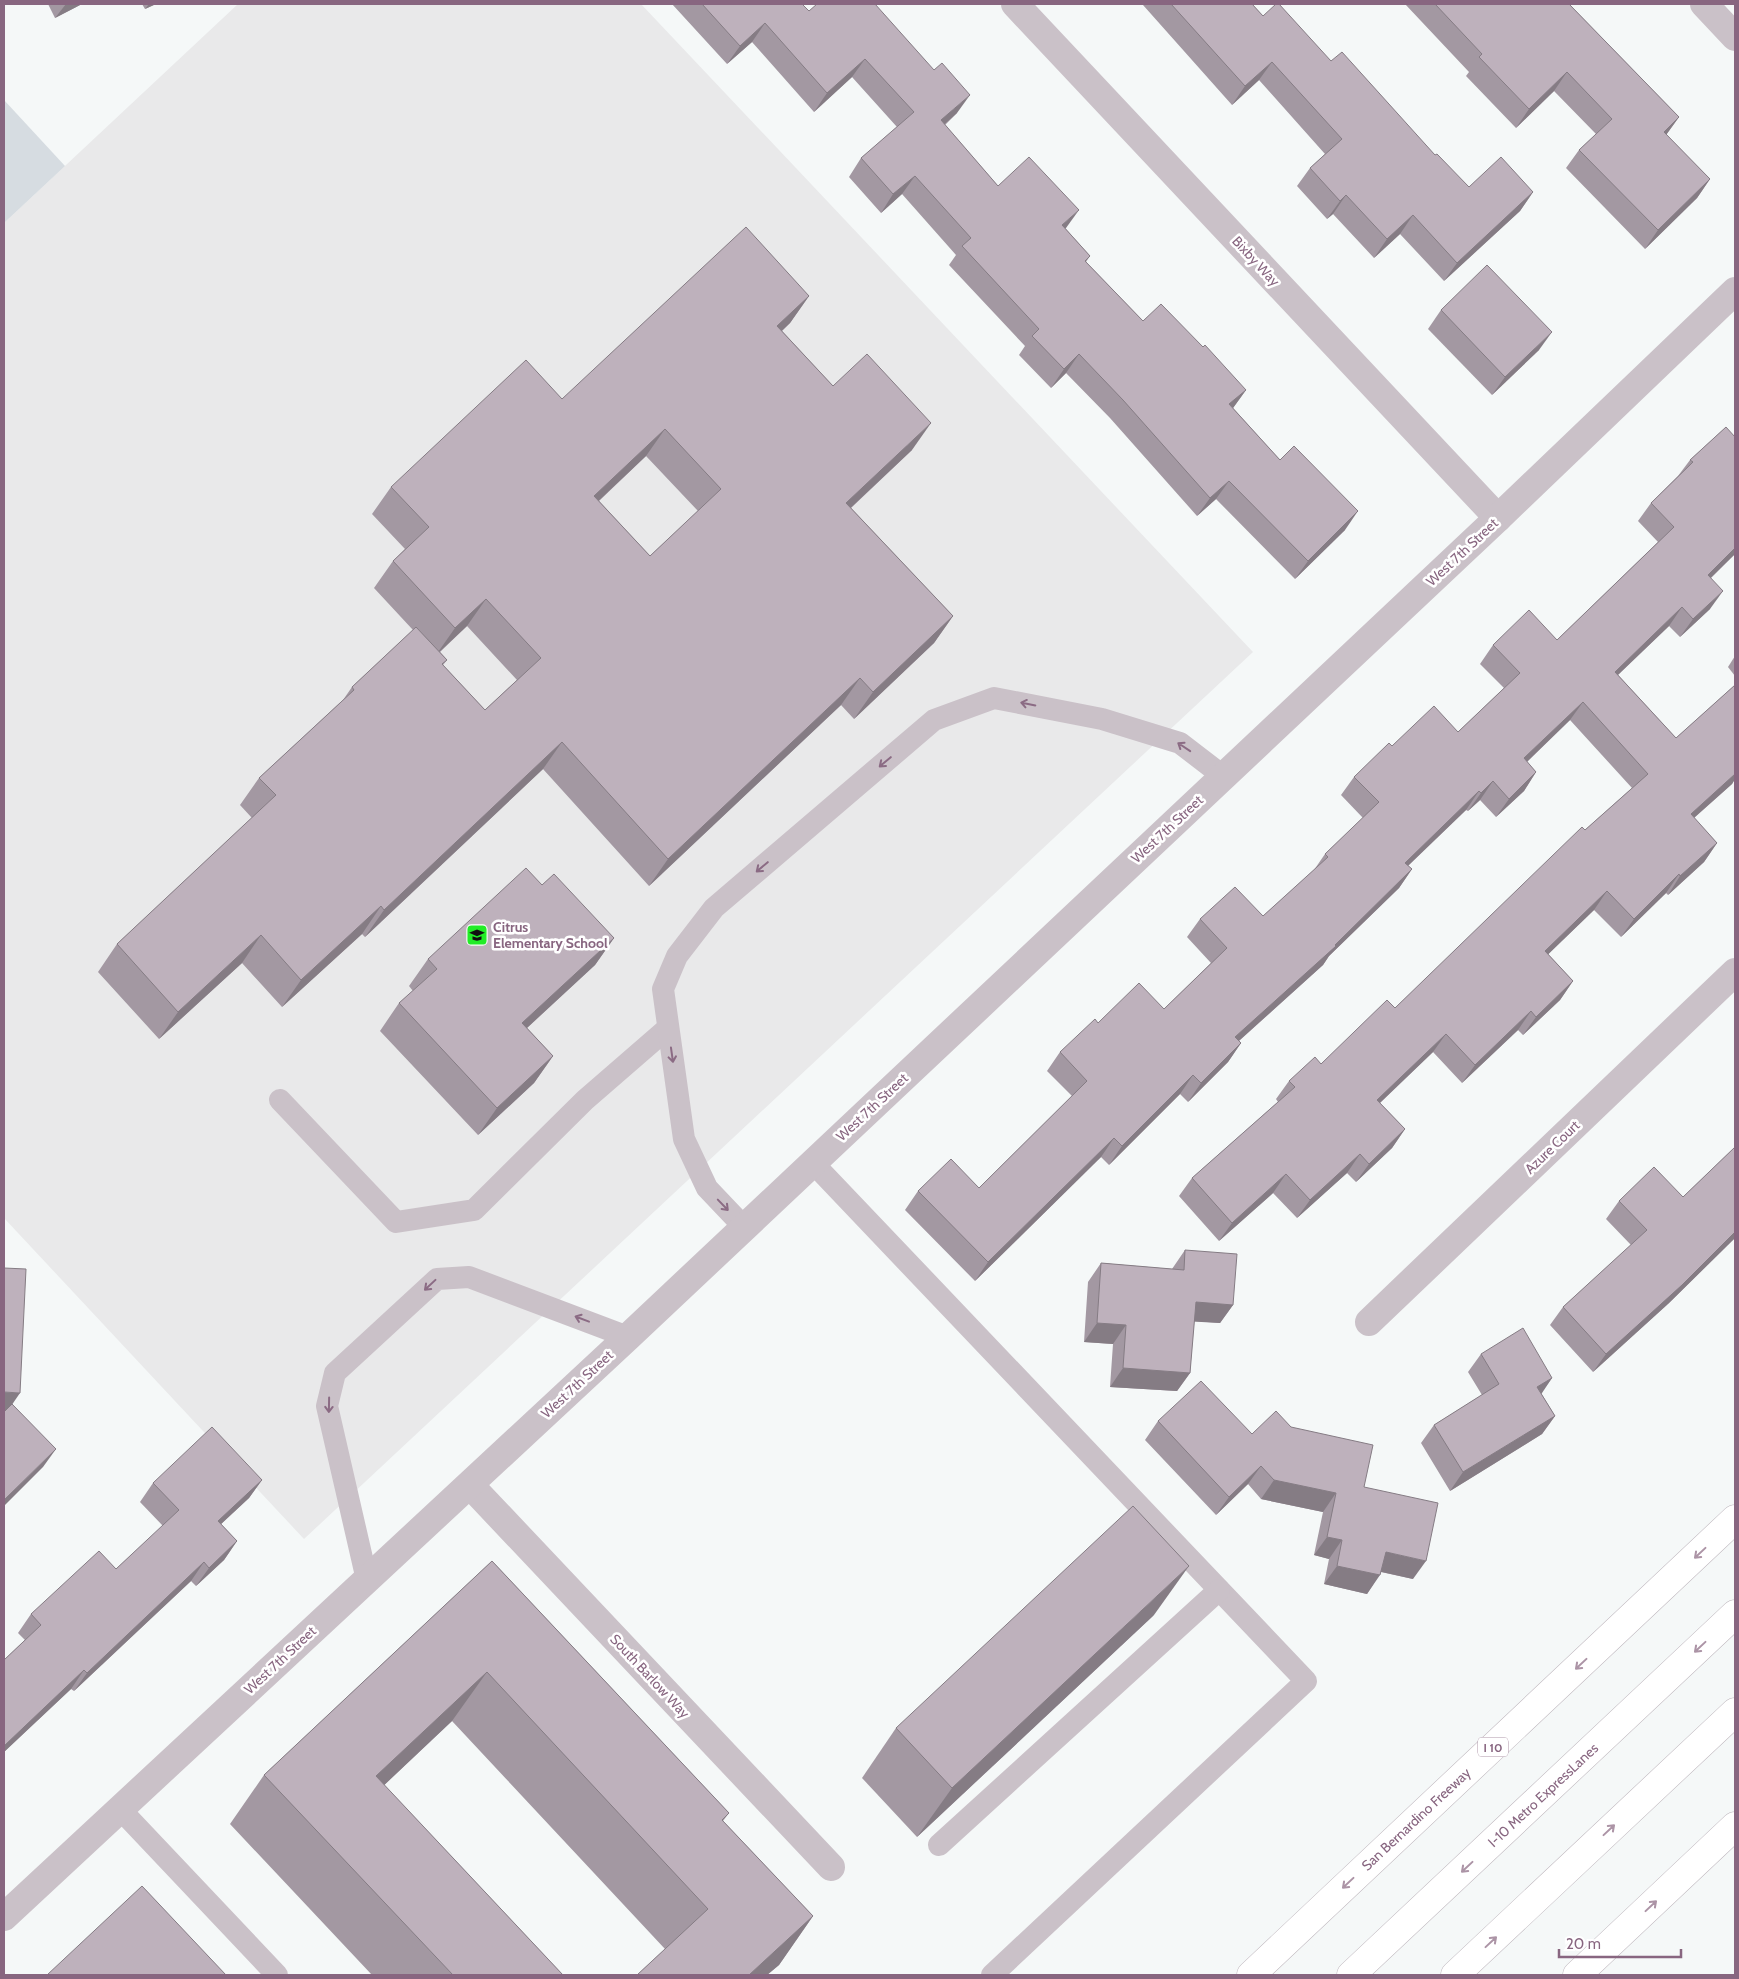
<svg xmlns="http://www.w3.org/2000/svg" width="1739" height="1979" font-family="Cabin,sans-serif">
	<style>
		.built { fill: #e9e9ea }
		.park { fill: #d6dce1 }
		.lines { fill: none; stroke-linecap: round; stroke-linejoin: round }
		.motorway-casing { stroke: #bcb4bb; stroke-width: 29 }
		.service { stroke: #cac1c8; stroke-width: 22 }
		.minor { stroke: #cac1c8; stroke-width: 28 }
		.tertiary { stroke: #cac1c8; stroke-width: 28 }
		.motorway { stroke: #fff; stroke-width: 28 }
		.wall { fill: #a398a2; fill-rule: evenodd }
		.shaded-wall { fill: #857c84 }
		.building { fill: #beb1bc; stroke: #857c84; fill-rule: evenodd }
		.oneway { stroke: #8b6b84 }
		.oneway2 { stroke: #ac94a6 }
		.labels { text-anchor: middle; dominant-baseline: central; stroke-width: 5; stroke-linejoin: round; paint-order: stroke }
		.shield { fill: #fff; stroke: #ac94a6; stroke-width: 1 }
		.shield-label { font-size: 12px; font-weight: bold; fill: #886680 }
		.street-label { font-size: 14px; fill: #886680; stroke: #fff }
		.poi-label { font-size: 14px; font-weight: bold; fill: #886680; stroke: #fff; text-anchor: start }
	</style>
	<rect width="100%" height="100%" fill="#f5f8f8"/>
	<polygon class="built" points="238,4 641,4 1253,652 304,1539 4,1218 4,223"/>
	<polygon class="park" points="4,100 65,166 4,223"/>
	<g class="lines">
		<g class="motorway-casing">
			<g id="motorway">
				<polyline points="1251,1975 1735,1519"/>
				<polyline points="1351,1975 1735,1614"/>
				<polyline points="1455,1975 1735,1712"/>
				<polyline points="1577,1975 1735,1826"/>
			</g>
		</g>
		<g class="service">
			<polyline points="280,1100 396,1222 474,1210 585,1100 668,1028"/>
			<polyline points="813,1163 1306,1681 992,1975"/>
			<polyline points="744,1227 707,1188 684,1139 663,989 677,956 714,908 934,720 994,698 1102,719 1180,743 1223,776"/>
			<polyline points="367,1580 327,1406 335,1373 437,1279 469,1277 628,1337"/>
			<polyline points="120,1809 277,1975"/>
			<polyline points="939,1845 1219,1590"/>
		</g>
		<g class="minor">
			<polyline points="1015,4 1498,518"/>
			<polyline points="1704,4 1735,37"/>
			<polyline points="1369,1322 1735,972"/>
			<polyline points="470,1485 831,1867"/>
		</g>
		<polyline class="tertiary" points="4,1917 628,1337 1498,518 1735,291"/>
		<use href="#motorway" class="motorway"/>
	</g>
	<g class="wall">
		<polygon points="48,4 82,4 55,18"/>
		<polygon points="142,4 156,4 145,9"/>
		<polygon points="672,4 802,4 809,11 957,113 945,125 998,186 1066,229 1090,256 1086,262 1143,321 1246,390 1233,408 1280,460 1345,530 1295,579 1216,499 1197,516 1110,418 1066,373 1051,388 1019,355 1025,346 949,265 956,255 902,194 881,213 849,177 861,158 897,127 852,77 814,112 752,42 727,64"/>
		<polygon points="1143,4 1252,4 1263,16 1331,61 1435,155 1469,187 1533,192 1520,211 1444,281 1400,234 1374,258 1333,214 1327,219 1297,186 1310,168 1325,154 1259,80 1232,105 1143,5"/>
		<polygon points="1405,4 1569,4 1679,117 1666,135 1710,179 1697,198 1645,249 1566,168 1579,150 1596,134 1554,91 1516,128 1466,76 1469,72"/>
		<path d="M809,296L790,323L782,331L833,386L912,450L851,508L953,616L934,643L854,719L841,705L649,886L543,769L365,937L362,934L282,1007L242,963L159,1039L98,972L117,944L252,818L240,805L259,778L343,700L352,687L413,630L374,588L393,561L405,549L372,514L391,487L562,399ZM646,456L698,511L650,556L599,501ZM467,626L517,680L485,710L443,665L447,660L440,652Z"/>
		<polygon points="1441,310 1539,350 1492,395 1428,329"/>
		<polygon points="1726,427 1735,554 1711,578 1710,609 1680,637 1669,626 1618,675 1676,738 1735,685 1735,779 1732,784 1694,818 1717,843 1704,862 1668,895 1666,893 1621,937 1594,910 1548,954 1573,981 1560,1000 1523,1035 1518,1030 1462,1083 1433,1052 1380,1103 1405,1129 1392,1148 1356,1182 1347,1173 1297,1218 1273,1193 1219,1241 1179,1196 1192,1178 1278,1102 1276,1099 1289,1081 1321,1064 1395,1008 1585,830 1632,788 1570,720 1527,762 1536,772 1524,791 1496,817 1480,800 1468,811 1466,810 1408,866 1412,869 1399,888 1329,956 1323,965 1239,1041 1241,1043 1228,1062 1188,1102 1180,1094 1109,1165 1101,1157 975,1281 905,1210 918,1191 979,1188 1072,1096 1047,1071 1060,1052 1098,1023 1164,1009 1211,963 1187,937 1200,919 1263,916 1314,870 1325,854 1363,818 1341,795 1354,777 1392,746 1458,732 1504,688 1480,664 1493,645 1557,640 1658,542 1638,521 1651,503 1678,476 1690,460"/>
		<polygon points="1735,656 1735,676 1728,667"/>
		<polygon points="542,885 614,938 595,965 527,1028 553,1056 534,1083 478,1135 380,1031 399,1003 413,991 409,986 428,959"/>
		<polygon points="1735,1147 1735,1238 1669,1303 1593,1372 1550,1325 1563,1307 1631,1245 1606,1219 1619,1201 1683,1197"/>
		<polygon points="1185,1250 1233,1305 1220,1323 1194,1321 1190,1373 1177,1391 1110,1387 1113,1344 1084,1342 1088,1282 1101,1263 1172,1269"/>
		<polygon points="1481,1354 1552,1378 1541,1393 1555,1416 1542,1434 1450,1491 1421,1443 1434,1425 1482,1395 1468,1372"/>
		<polygon points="1158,1421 1252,1434 1291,1427 1413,1579 1381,1572 1367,1594 1324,1584 1329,1559 1314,1555 1323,1512 1261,1499 1248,1484 1216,1515 1145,1440"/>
		<polygon points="262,1480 249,1498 221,1524 237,1541 224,1560 196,1586 191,1581 74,1691 71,1689 4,1752 4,1660 25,1640 18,1633 31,1614 116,1569 163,1526 140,1502 153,1483"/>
		<polygon points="492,1561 729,1813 723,1821 813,1916 779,1965 767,1975 637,1975 665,1949 452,1721 384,1785 563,1975 372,1975 230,1824 264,1775"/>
		<polygon points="1154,1615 917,1837 862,1778 896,1728"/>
	</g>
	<g class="shaded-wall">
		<polygon points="66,4 82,4 55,18"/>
		<polygon points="149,4 156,4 145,9"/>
		<polygon points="765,23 752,42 727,64 740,46"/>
		<polygon points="865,59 852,77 814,112 827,93"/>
		<polygon points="1272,62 1259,80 1232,105 1245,86"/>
		<polygon points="1567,72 1554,91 1516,128 1529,109"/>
		<polygon points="970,95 957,113 928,139 941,120"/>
		<polygon points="1679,117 1666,135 1664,132"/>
		<polygon points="915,176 902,194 881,213 893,194"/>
		<polygon points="1710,179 1697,198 1645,249 1658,230"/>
		<polygon points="1533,192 1520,211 1444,281 1457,263"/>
		<polygon points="1346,195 1333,214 1327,219 1340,201"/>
		<polygon points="1079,210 1066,228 1049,244 1062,225"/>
		<polygon points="1413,215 1400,234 1374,258 1387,239"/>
		<polygon points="809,296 790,323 758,353 777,326"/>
		<polygon points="1552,332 1539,350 1492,395 1505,377"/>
		<polygon points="1079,354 1066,373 1051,388 1064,369"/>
		<polygon points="1246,390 1233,408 1229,404"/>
		<polygon points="931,423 912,450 827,530 846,503"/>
		<polygon points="665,429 646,456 575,523 594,496"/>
		<polygon points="1229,481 1216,499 1197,516 1210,498"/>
		<polygon points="1358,511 1345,530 1295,579 1308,561"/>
		<polygon points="1735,548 1735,554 1695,593 1708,575"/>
		<polygon points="1723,591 1710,609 1680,637 1693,619"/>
		<polygon points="486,599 467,626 436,655 455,628"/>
		<polygon points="1682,607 1669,626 1602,690 1615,672"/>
		<polygon points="953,616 934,643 854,719 873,692"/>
		<polygon points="860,678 841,705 649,886 668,859"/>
		<polygon points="1583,702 1570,720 1511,777 1524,758"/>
		<polygon points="562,742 543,769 365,937 384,910"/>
		<polygon points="1536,772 1524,791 1496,817 1509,799"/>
		<polygon points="1735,774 1735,779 1732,784 1678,832 1691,814"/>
		<polygon points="1493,781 1480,800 1468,811 1481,793"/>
		<polygon points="1479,791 1466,810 1392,881 1405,863"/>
		<polygon points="1717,843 1704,862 1668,895 1680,876"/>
		<polygon points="1412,869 1399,888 1329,956 1323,965 1222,1056 1235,1037 1335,945"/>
		<polygon points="1679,874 1666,893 1621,937 1634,919"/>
		<polygon points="1607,891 1594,910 1532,970 1545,951"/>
		<polygon points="381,906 362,934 282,1007 301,980"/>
		<polygon points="261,935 242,963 159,1039 178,1012"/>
		<polygon points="614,938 595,965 503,1050 522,1023"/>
		<polygon points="1573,981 1560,1000 1523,1035 1536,1017"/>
		<polygon points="1531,1011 1518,1030 1462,1083 1475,1065"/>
		<polygon points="1446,1034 1433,1052 1364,1118 1377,1100"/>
		<polygon points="1241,1043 1228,1062 1188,1102 1201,1083"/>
		<polygon points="553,1056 534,1083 478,1135 497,1108"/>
		<polygon points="1193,1075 1180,1094 1109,1165 1122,1146"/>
		<polygon points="1405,1129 1392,1148 1356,1182 1369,1164"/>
		<polygon points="1114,1138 1101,1157 975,1281 988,1262"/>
		<polygon points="1360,1154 1347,1173 1297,1218 1310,1200"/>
		<polygon points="1286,1174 1273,1193 1219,1241 1232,1223"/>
		<polygon points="1735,1232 1735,1238 1669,1303 1593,1372 1606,1354"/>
		<polygon points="1196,1302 1233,1305 1220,1323 1183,1321"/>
		<polygon points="1097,1323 1126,1325 1113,1344 1084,1342"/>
		<polygon points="1123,1368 1190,1373 1177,1391 1110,1387"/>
		<polygon points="1552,1378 1540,1396 1537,1387"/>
		<polygon points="4,1392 20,1393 7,1412 4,1411"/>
		<polygon points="1555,1416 1542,1434 1450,1491 1463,1472"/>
		<polygon points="56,1449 43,1467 4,1506 4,1500"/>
		<polygon points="1261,1466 1248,1484 1216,1515 1229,1497"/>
		<polygon points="262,1480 249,1498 205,1539 218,1521"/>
		<polygon points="1274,1480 1336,1493 1323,1512 1261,1499"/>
		<polygon points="1327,1537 1342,1540 1329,1559 1314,1555"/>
		<polygon points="237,1541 224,1560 196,1586 209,1568"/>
		<polygon points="1386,1552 1426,1561 1413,1579 1373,1570"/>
		<polygon points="204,1562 191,1581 74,1691 87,1673"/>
		<polygon points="1189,1566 1154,1615 917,1837 952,1788"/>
		<polygon points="1337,1566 1380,1575 1367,1594 1324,1584"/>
		<polygon points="84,1670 71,1689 4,1752 4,1746"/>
		<polygon points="487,1672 452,1721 342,1825 376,1776"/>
		<polygon points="813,1916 779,1965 767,1975 749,1975"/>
	</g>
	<g class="building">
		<polygon points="702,4 802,4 809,11 817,4 875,4 934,70 942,63 970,95 941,120 998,186 1029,157 1079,210 1062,225 1090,256 1085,261 1143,321 1161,304 1203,347 1205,345 1246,390 1229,404 1280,460 1294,446 1358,511 1308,561 1229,481 1210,498 1123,400 1079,354 1064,369 1032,336 1039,329 962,246 971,238 915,176 893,194 861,158 914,112 865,59 827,93 765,23 740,46"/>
		<polygon points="1171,4 1252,4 1263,16 1276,4 1279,4 1331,61 1342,52 1435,155 1437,154 1469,187 1501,157 1533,192 1457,263 1413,215 1387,239 1346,195 1340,201 1310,168 1342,139 1272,62 1245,86"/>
		<polygon points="1435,4 1569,4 1679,117 1664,132 1710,179 1658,230 1579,150 1612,119 1567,72 1529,109 1479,57 1482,54"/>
		<path d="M746,227L809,296L777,326L833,386L867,354L931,423L846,503L953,616L873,692L860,678L668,859L562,742L384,910L381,906L301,980L261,935L178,1012L117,944L276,795L259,778L354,690L352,687L416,627L447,660L442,664L485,710L541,658L486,599L455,628L393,561L429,527L391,487L526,360L562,399ZM665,429L721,489L650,556L594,496Z"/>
		<polygon points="1487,265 1552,332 1505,377 1441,310"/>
		<polygon points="1726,427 1735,437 1735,548 1708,575 1723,591 1693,619 1682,607 1615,672 1676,738 1735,685 1735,774 1691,814 1717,843 1680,876 1679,874 1634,919 1607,891 1545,951 1573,981 1536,1017 1531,1011 1475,1065 1446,1034 1377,1100 1405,1129 1369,1164 1360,1154 1310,1200 1286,1174 1232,1223 1192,1178 1295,1087 1289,1081 1315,1057 1321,1064 1387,1000 1395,1008 1582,827 1585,830 1648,774 1583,702 1524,758 1536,772 1509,799 1493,781 1481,793 1479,791 1405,863 1412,869 1335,945 1336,946 1235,1037 1241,1043 1201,1083 1193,1075 1122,1146 1114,1138 988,1262 918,1191 951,1159 979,1188 1087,1081 1060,1052 1095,1019 1098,1023 1139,983 1164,1009 1227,948 1200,919 1235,887 1263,916 1328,857 1325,854 1379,802 1354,777 1389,743 1392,746 1434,706 1458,732 1520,673 1493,645 1529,610 1557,640 1674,527 1651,503 1693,462 1690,460"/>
		<polygon points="526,868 542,885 554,874 614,938 522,1023 553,1056 497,1108 399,1003 437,969 428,959"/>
		<polygon points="1735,1147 1735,1232 1682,1285 1606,1354 1563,1307 1647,1230 1619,1201 1654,1167 1683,1197"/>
		<polygon points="1185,1250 1237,1254 1233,1305 1196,1302 1190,1373 1123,1368 1126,1325 1097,1323 1101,1263 1184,1270"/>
		<polygon points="4,1268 26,1269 20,1393 4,1392"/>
		<polygon points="1523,1328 1552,1378 1537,1387 1555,1416 1463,1472 1434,1425 1499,1384 1481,1354"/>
		<polygon points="1201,1381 1252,1434 1276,1411 1291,1427 1373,1445 1364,1487 1438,1503 1426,1561 1386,1552 1380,1575 1337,1566 1342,1540 1327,1537 1336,1493 1274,1480 1261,1466 1229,1497 1158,1421"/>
		<polygon points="12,1404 56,1449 4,1500 4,1412"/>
		<polygon points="212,1427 262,1480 218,1521 237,1541 209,1568 204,1562 87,1673 84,1670 4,1746 4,1660 41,1625 31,1614 99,1551 116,1569 179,1510 153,1483"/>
		<polygon points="1133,1506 1189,1566 952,1788 896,1728"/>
		<polygon points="492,1561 729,1813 722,1820 813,1916 749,1975 637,1975 708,1909 487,1672 376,1776 563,1975 453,1975 264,1775"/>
		<polygon points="142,1886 226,1975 47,1975"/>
	</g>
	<defs><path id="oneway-shaft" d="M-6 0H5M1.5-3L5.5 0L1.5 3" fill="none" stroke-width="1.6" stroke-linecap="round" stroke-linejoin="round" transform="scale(1.25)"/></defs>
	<g class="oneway">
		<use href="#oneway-shaft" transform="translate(1028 704) rotate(-169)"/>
		<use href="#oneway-shaft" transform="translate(1184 747) rotate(-146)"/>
		<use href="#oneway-shaft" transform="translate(885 762) rotate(140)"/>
		<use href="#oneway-shaft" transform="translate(762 867) rotate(140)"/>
		<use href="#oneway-shaft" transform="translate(672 1055) rotate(82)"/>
		<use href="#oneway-shaft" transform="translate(723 1205) rotate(46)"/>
		<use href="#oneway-shaft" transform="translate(430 1285) rotate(137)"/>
		<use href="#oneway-shaft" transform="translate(582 1319) rotate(-159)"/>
		<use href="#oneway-shaft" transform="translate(329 1405) rotate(91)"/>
	</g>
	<g class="oneway2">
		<use href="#oneway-shaft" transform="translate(1700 1553) rotate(137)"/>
		<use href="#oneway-shaft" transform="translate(1700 1647) rotate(137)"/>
		<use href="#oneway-shaft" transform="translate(1581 1664) rotate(137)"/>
		<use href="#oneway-shaft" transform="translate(1609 1830) rotate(-43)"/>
		<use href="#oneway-shaft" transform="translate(1467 1867) rotate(137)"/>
		<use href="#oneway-shaft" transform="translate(1348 1883) rotate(137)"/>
		<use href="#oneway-shaft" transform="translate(1651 1906) rotate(-43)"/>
		<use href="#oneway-shaft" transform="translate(1491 1942) rotate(-43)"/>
	</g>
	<defs>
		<g id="school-square" transform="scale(1.125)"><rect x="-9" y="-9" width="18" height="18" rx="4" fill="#22ec27" stroke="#fff"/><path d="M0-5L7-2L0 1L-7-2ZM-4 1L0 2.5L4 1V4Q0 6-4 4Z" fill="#111"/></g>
	</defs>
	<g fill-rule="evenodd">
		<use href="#school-square" x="477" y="935"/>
	</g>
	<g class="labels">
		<rect class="shield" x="1478" y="1737.5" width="30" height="19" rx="4"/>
		<g class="shield-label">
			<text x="1493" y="1747">I 10</text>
		</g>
		<g class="street-label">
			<text transform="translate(1256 261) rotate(47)">Bixby Way</text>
			<text transform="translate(1462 552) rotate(-43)">West 7th Street</text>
			<text transform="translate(1167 829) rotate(-43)">West 7th Street</text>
			<text transform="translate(872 1107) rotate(-43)">West 7th Street</text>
			<text transform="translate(1552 1147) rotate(-44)">Azure Court</text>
			<text transform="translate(577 1384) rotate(-43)">West 7th Street</text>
			<text transform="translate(280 1660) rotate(-43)">West 7th Street</text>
			<text transform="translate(650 1676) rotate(47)">South Barlow Way</text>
			<text transform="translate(1543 1795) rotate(-43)">I-10 Metro ExpressLanes</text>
			<text transform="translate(1416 1819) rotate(-43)">San Bernardino Freeway</text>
		</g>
		<g class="poi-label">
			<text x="493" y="927">Citrus<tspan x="493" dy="16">Elementary School</tspan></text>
		</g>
	</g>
	<rect width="1739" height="1979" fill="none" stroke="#886680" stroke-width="10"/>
	<path d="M1559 1949v8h122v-8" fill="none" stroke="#886680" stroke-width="2.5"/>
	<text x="1566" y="1949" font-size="15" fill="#886680" stroke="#ffffff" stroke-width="4" paint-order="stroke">20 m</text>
</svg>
